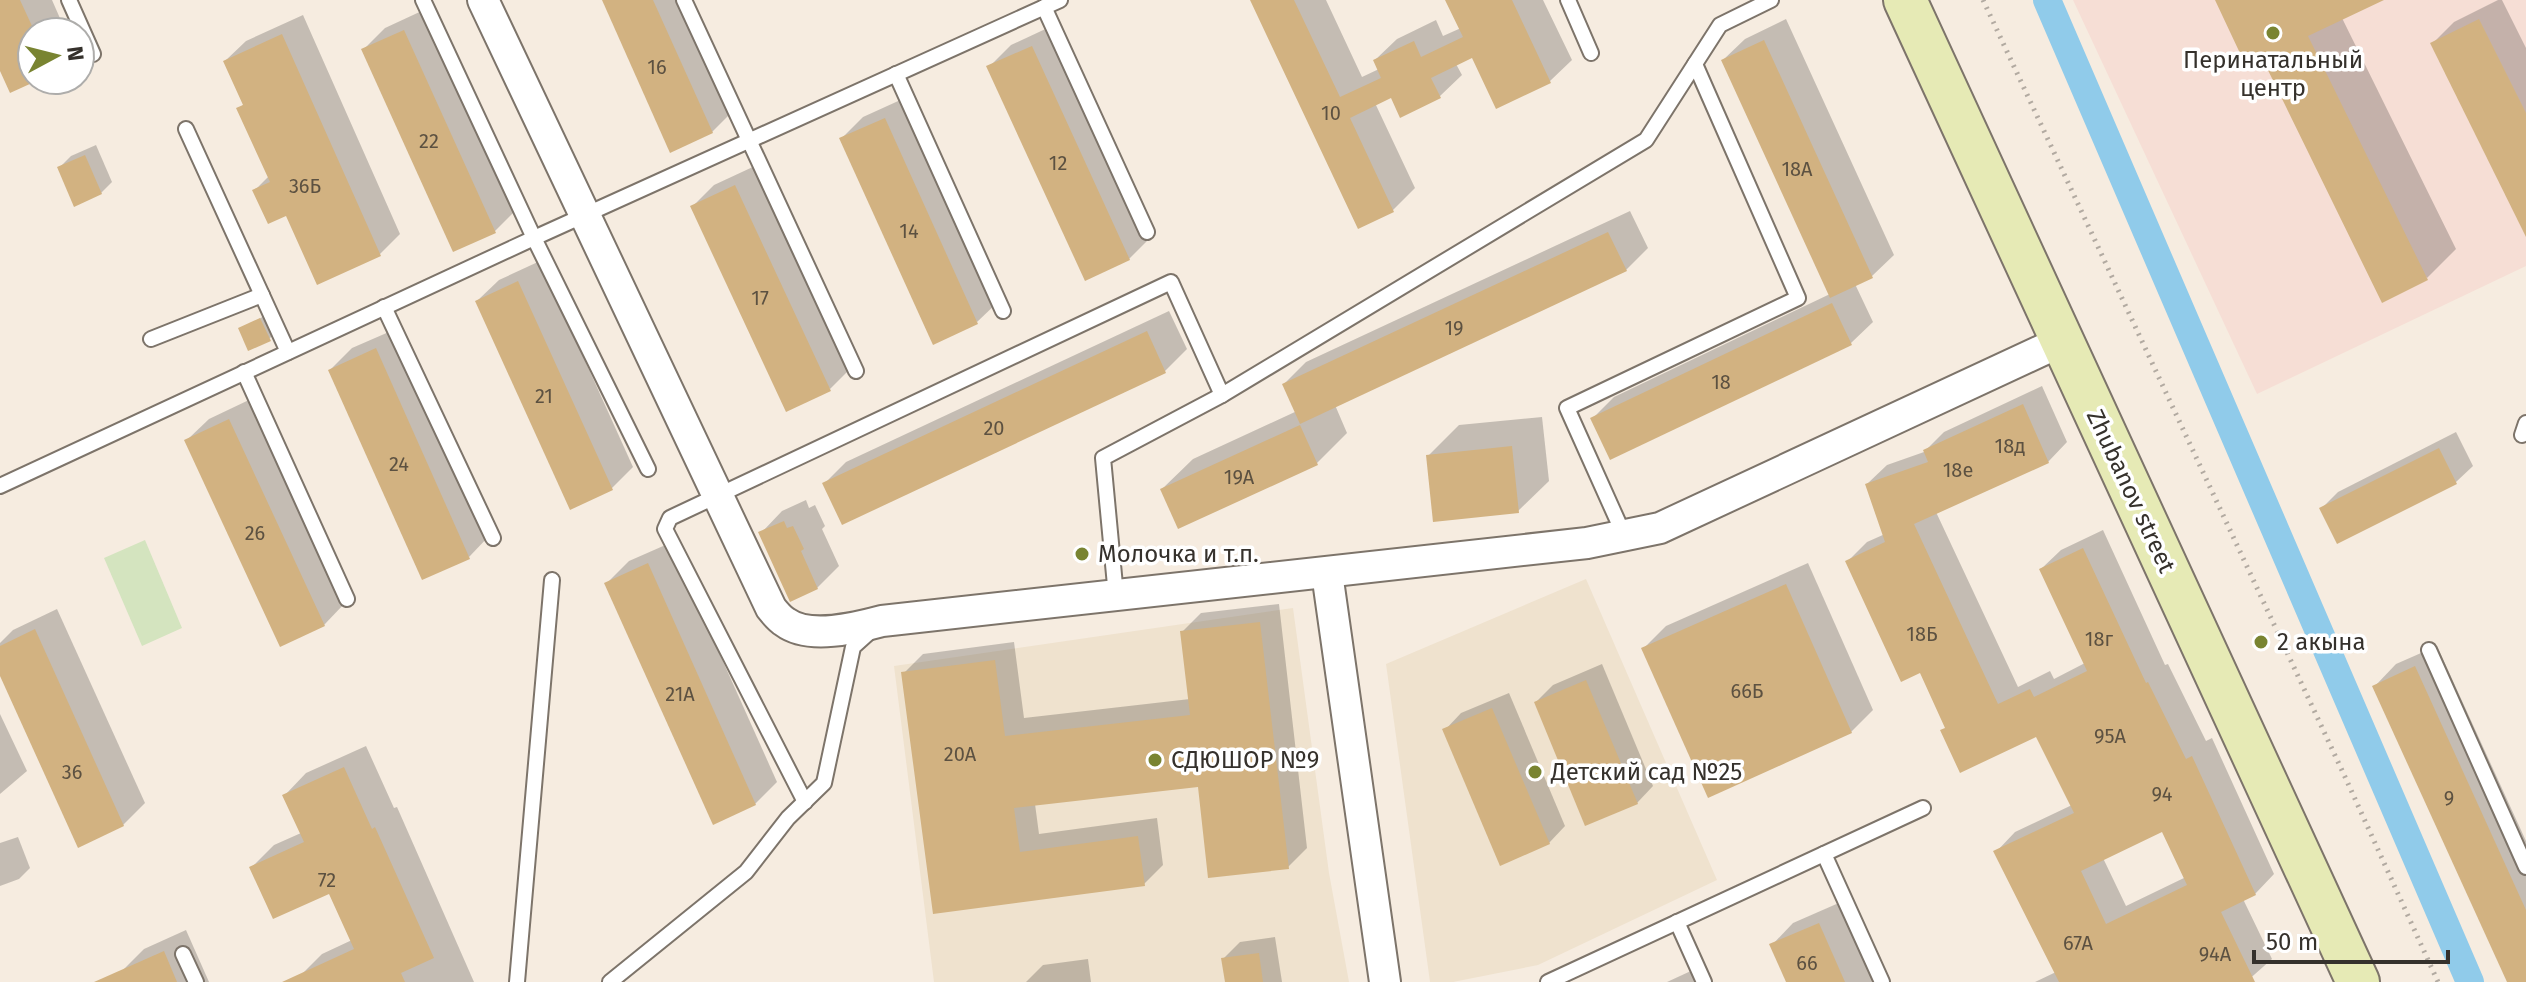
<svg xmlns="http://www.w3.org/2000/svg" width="2526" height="982" font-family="'Fira Sans',sans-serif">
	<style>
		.education { fill: #efe2ce }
		.medical { fill: #f6ded5 }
		.green { fill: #d4e4bf }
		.shadow { fill: #0003; fill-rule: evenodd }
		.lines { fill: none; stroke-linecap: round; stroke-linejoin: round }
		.canal { stroke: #90cbea; stroke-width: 28 }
		.building { fill: #d2b281; fill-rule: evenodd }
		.service-casing { stroke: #7d746a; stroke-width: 18 }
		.minor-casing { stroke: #7d746a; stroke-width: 34 }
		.secondary-casing { stroke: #7d746a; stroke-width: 46 }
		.path { stroke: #b2aaa1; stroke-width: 5; stroke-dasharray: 2 6; stroke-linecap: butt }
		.service { stroke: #fff; stroke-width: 14 }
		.minor { stroke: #fff; stroke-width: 30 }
		.secondary { stroke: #e6eab5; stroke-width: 42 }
		.poi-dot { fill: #798431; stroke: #fff; stroke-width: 3 }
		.labels { text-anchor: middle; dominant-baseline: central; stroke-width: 7; stroke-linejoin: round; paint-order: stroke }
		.number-label { font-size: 20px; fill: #5c5141 }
		.poi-label { font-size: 24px; fill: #35312c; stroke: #fff; text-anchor: start }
		.street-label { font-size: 24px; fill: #35312c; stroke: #fff }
	</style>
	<rect width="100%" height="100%" fill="#f6ece0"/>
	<g class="education">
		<polygon points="1586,579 1717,880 1538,965 1453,982 1430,982 1386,664"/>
		<polygon points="1293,608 1329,873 1349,982 934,982 894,666"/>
	</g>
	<polygon class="medical" points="2073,0 2526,0 2526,266 2257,394"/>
	<polygon class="green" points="145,540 182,628 142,646 104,558"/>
	<g class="shadow">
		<polygon points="0,0 52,0 66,32 32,32 33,80 11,90 0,66"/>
		<polygon points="604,0 684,0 734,110 712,132"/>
		<polygon points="1253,0 1326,0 1362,77 1379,69 1375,60 1397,39 1436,20 1443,36 1461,28 1448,0 1543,0 1572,60 1550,81 1473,56 1456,64 1462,75 1440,96 1392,95 1375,103 1415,188 1393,210 1359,226"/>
		<polygon points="2217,0 2379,0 2342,18 2456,249 2427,278 2263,55"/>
		<polygon points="2498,0 2502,0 2526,48 2526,222 2432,44 2454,22"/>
		<polygon points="426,9 517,209 495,231 454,250 363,50 385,28"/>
		<polygon points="303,15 400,234 380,254 287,214 255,190 269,176 239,109 244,104 225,61 246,41"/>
		<polygon points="1786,19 1894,255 1872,276 1855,284 1873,322 1851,343 1592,419 1614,397 1830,294 1723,60 1745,39"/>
		<polygon points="1054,25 1151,237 1129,259 989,67 1011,45"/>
		<polygon points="907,97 999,301 977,322 841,139 863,117"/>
		<polygon points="96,145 112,182 101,193 60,167 71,156"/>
		<polygon points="757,165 852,367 830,389 692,207 714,185"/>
		<polygon points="1630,211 1648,248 1626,270 1335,405 1347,433 1317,463 1162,489 1193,459 1297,411 1284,384 1306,362"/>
		<polygon points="540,261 633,467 611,489 477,301 499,280"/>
		<polygon points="1169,311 1187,349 1165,371 825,483 846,462"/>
		<polygon points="266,315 274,334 269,339 241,329"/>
		<polygon points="398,328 490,535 469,557 330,370 352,348"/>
		<path d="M2042,386L2067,442L2048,462L1936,512L2018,687L2050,671L2054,679L2085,663L2041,569L2061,550L2103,530L2165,665L2168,664L2206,741L2212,738L2274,874L2255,894L2243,899L2272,959L2246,982H2035L2056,972L1996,852L2015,832L2072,805L2037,734L1947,727L1921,671L1847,562L1867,542L1885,534L1867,484L1887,465L1924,452L1944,432ZM2163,829L2186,877L2126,906L2103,858Z"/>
		<polygon points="251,399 345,603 324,625 187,440 209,419"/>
		<polygon points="1542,417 1549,481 1518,511 1428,456 1459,425"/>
		<polygon points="2456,432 2473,466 2456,482 2322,508 2338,492"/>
		<polygon points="806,500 809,508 815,505 825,526 822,529 839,566 817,588 761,533 782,511"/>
		<polygon points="670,543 777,782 755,804 607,583 629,561"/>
		<polygon points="1808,563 1873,710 1851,732 1644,648 1666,626"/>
		<polygon points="1279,604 1307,848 1288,867 1199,785 1035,804 1039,834 1157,818 1163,865 1144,884 934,911 904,673 923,654 1014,642 1024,718 1190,699 1182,632 1201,613"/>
		<polygon points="57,609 145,803 123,825 0,671 0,643 13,630"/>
		<polygon points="2437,646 2526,841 2526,982 2509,982 2375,686 2396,664"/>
		<polygon points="1602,664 1653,786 1637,803 1536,702 1553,685"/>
		<polygon points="1509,693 1565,826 1549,843 1445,730 1461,713"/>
		<polygon points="0,714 27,771 0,794"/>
		<polygon points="366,746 394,808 397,807 474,982 303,982 300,976 322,954 352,940 330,891 252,867 274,845 301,833 285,795 306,773"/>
		<polygon points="18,837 30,868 19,879 0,886 0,843"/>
		<polygon points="1841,902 1876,982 1788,982 1772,945 1793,923"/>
		<polygon points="186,930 209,982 127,982 122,971 144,949"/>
		<polygon points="1275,937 1282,982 1227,982 1223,959 1240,942"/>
		<polygon points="1088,959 1091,982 1026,982 1043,965"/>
		<polygon points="1693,970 1698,982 1667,982"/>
	</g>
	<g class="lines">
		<polyline class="canal" points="2047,0 2470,982"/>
	</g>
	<g class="building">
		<polygon points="0,0 20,0 32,26 32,83 10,93 0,71"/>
		<polygon points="602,0 653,0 713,133 670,153"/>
		<polygon points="1250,0 1294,0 1340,97 1381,78 1373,60 1414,41 1421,57 1463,37 1445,0 1512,0 1551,83 1496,109 1472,58 1431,78 1441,98 1400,118 1391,98 1350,118 1394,212 1358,229"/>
		<polygon points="2215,0 2384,0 2308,36 2428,280 2382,303 2262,58 2246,66"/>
		<polygon points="2479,19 2526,113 2526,237 2430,43"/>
		<polygon points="404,30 496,233 453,252 361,49"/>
		<polygon points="282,34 381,256 317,285 286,216 268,224 252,190 270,182 236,108 243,105 223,61"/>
		<polygon points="1764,40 1873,278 1830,298 1721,60"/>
		<polygon points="1032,46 1130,260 1085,281 986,66"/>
		<polygon points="885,118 978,324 933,345 839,138"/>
		<polygon points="85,155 102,194 74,207 57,167"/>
		<polygon points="735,185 831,391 786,412 690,206"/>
		<polygon points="1608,232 1627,271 1300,424 1282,384"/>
		<polygon points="518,281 613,490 570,510 475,301"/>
		<polygon points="1832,303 1852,345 1610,460 1590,418"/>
		<polygon points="260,318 271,341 248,351 238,328"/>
		<polygon points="1147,331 1166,373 842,525 822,483"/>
		<polygon points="376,348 470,559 422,580 328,370"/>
		<path d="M2023,404L2049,463L1914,524L1998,704L2030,689L2034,697L2087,671L2039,569L2083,548L2146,683L2148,682L2186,759L2192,756L2256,895L2221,912L2255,982H2059L1993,851L2074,813L2036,737L1960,773L1940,730L1945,728L1920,673L1901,682L1845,561L1885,542L1865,484L1928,462L1923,450ZM2162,832L2187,885L2106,924L2081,871Z"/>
		<polygon points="229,419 325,626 280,647 184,440"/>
		<polygon points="1300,425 1318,465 1178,529 1160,489"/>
		<polygon points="1512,446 1519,513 1433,522 1426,455"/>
		<polygon points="2439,448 2457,484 2337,544 2319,508"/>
		<polygon points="784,521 787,528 793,526 804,549 801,551 818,589 790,602 758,532"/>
		<polygon points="648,563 756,805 713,825 604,583"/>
		<polygon points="1786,584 1852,733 1708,798 1641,648"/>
		<polygon points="1260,622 1289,869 1208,878 1198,787 1014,808 1020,852 1138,836 1145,886 933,914 901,672 995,660 1005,736 1190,715 1180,631"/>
		<polygon points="35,629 124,826 78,848 0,676 0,646"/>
		<polygon points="2415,666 2526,910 2526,982 2507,982 2372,686"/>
		<polygon points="1586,680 1638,804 1585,826 1534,702"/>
		<polygon points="1492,708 1550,844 1500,866 1442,729"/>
		<polygon points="344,767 372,829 375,827 434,958 401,973 405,982 282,982 354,949 329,894 273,919 249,867 304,842 282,795"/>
		<polygon points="1819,923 1845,982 1786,982 1769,944"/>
		<polygon points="164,951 177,982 94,982"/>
		<polygon points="1259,953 1263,982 1225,982 1221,958"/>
	</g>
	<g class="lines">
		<g class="service-casing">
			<g id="service">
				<polyline points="69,0 93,54"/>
				<polyline points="423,0 534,238 648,469"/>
				<polyline points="684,0 856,371"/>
				<polyline points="1568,0 1591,53"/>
				<polyline points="1044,7 1147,232"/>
				<polyline points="896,74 1003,311"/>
				<polyline points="186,129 288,352"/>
				<polyline points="384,307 493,538"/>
				<polyline points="151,339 262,295"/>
				<polyline points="244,372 347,599"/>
				<polyline points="2522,435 2526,423"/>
				<polyline points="0,486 534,238 1060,0"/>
				<polyline points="1624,535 1567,408 1798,298 1695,64"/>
				<polyline points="1116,596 1103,458 1222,395 1646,140 1720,25 1771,0"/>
				<polyline points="2429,650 2526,867"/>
				<polyline points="805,802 665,529 670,518 1171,282 1222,395"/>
				<polyline points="1824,854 1882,982"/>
				<polyline points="1677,922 1704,982"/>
				<polyline points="183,954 196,982"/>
				<polyline points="517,982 552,580"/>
				<polyline points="610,982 746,872 788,818 824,783 853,647 873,629"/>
				<polyline points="1548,982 1923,808"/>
			</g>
		</g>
		<g class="minor-casing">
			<g id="minor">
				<path d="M483,0L771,608C775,613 780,619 785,622C809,640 856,628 882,621L1587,543L1660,528L2062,341"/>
				<polyline points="1327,573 1385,982"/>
			</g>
		</g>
		<g class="secondary-casing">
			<polyline id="secondary" points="1905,0 2358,982"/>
		</g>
		<polyline class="path" points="1983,0 2346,779 2438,982"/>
		<use href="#service" class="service"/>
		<use href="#minor" class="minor"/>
		<use href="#secondary" class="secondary"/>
	</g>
	<g class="poi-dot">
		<circle cx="2273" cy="33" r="8"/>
		<circle cx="1082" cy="554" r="8"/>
		<circle cx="2261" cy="642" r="8"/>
		<circle cx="1155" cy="760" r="8"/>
		<circle cx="1535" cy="772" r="8"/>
	</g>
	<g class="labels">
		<g class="number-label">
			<text x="657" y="67">16</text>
			<text x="1331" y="113">10</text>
			<text x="429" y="141">22</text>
			<text x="1058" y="163">12</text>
			<text x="1797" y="169">18А</text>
			<text x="305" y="186">36Б</text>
			<text x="909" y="231">14</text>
			<text x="760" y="298">17</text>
			<text x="1454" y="328">19</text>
			<text x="1721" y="382">18</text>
			<text x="544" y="396">21</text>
			<text x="994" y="428">20</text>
			<text x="2010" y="446">18д</text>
			<text x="399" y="464">24</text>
			<text x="1958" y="470">18е</text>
			<text x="1239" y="477">19А</text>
			<text x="255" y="533">26</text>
			<text x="1922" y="634">18Б</text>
			<text x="2099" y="639">18г</text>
			<text x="1747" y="691">66Б</text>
			<text x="680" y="694">21А</text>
			<text x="2110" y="736">95А</text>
			<text x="960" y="754">20А</text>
			<text x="72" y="772">36</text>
			<text x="2162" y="794">94</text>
			<text x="2449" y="798">9</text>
			<text x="327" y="880">72</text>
			<text x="2078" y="943">67А</text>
			<text x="2215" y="954">94А</text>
			<text x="1807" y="963">66</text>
		</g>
		<g class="poi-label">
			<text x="2273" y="60" text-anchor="middle">Перинатальный<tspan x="2273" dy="28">центр</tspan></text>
			<text x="1098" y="554">Молочка и т.п.</text>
			<text x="2277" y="642">2 акына</text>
			<text x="1171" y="760">СДЮШОР №9</text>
			<text x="1551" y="772">Детский сад №25</text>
		</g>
		<g class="street-label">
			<text transform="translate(2131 491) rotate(65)">Zhubanov street</text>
		</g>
	</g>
	<g transform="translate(56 56) rotate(83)"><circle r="38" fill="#ffffff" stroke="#aeadab" stroke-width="2"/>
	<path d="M0-6L14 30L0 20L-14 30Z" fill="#798431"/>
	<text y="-12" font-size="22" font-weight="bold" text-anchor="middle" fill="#35312c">N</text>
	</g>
	<path d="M2254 950v12h194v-12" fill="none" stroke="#35312c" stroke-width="4"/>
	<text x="2266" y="950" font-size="24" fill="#35312c" stroke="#ffffff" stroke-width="6" paint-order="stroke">50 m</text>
</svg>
